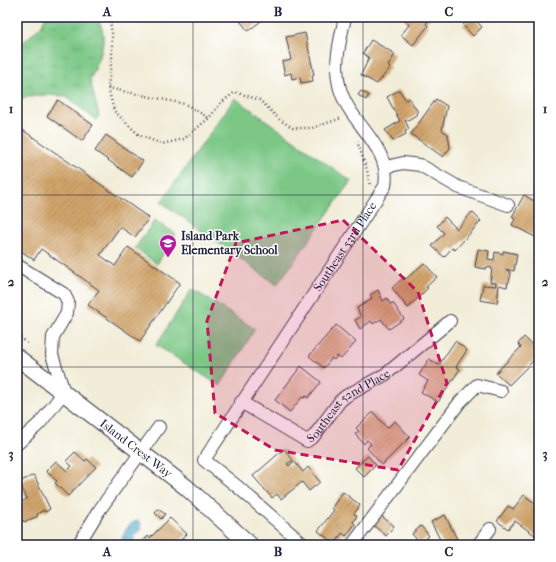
<svg xmlns="http://www.w3.org/2000/svg" width="556" height="562" font-family="'IM FELL French Canon',serif">
	<style>
		.grass { fill: url(#grass-tufts); stroke: #4e7460 }
		.park { fill: #7bc786; stroke: #4e7460 }
		.water { fill: url(#water-rules); stroke: #346480 }
		.building { fill: url(#building-hatch) }
		.lines { fill: none; stroke-linecap: round; stroke-linejoin: round }
		.minor-casing { stroke: #414053; stroke-width: 14 }
		.major-casing { stroke: #414053; stroke-width: 18 }
		.path { stroke: #414053; stroke-width: 2.5; stroke-dasharray: 1 3; stroke-linecap: butt }
		.minor { stroke: #fff; stroke-width: 12 }
		.major { stroke: #fff; stroke-width: 16 }
		.marked { fill: #c2185b; fill-opacity: 0.2; stroke: #c2185b; stroke-width: 3; stroke-dasharray: 8 5; stroke-linejoin: round }
		.grid { fill: none; stroke: #22223b; stroke-width: 1; stroke-opacity: 0.55 }
		.labels { text-anchor: middle; dominant-baseline: central; stroke-width: 3; stroke-linejoin: round; paint-order: stroke }
		.poi-label { font-size: 12px; font-weight: bold; fill: #22223b; stroke: #fff; text-anchor: start }
		.street-label { font-size: 12px; fill: #22223b; stroke: #fff }
		.neatline { fill: none; stroke: #22223b; stroke-width: 1.5 }
		.grid-label { font-size: 13px; text-anchor: middle; font-weight: bold; fill: #22223b }
	</style>
	<defs>
		<pattern id="grass-tufts" width="24" height="20" patternUnits="userSpaceOnUse"><rect width="24" height="20" fill="#7bc786"/><path d="M3 7l-1-3M5 7V3M7 7l1-3M15 17l-1-3M17 17v-4M19 17l1-3" fill="none" stroke="#64a16f"/></pattern>
		<pattern id="water-rules" width="6" height="5" patternUnits="userSpaceOnUse"><rect width="6" height="5" fill="#47a7c6"/><path d="M0 2.5h6" fill="none" stroke="#3b88a2"/></pattern>
		<pattern id="building-hatch" width="6" height="6" patternUnits="userSpaceOnUse"><rect width="6" height="6" fill="#d1a46b"/><path d="M-1 1l2-2M0 6l6-6M5 7l2-2" fill="none" stroke="#a98559"/></pattern>
	</defs>
	<rect width="100%" height="100%" fill="#fff"/>
	<filter id="ink" filterUnits="userSpaceOnUse"><feTurbulence type="fractalNoise" baseFrequency=".025" numOctaves="2"/><feDisplacementMap in="SourceGraphic" scale="8" xChannelSelector="R" yChannelSelector="G"/><feConvolveMatrix kernelMatrix="1 2 1 2 8 2 1 2 1" color-interpolation-filters="sRGB"/></filter>
	<filter id="wash" filterUnits="userSpaceOnUse"><feTurbulence type="fractalNoise" baseFrequency=".012" numOctaves="4" result="noise"/><feDisplacementMap in="SourceGraphic" scale="16" xChannelSelector="R" yChannelSelector="G"/><feGaussianBlur stdDeviation="0.9" result="paint"/><feColorMatrix in="noise" values="0 0 0 0 0 0 0 0 0 0 0 0 0 0 0 0 0 1.4 0 .05"/><feComposite in="paint" operator="in"/></filter>
	<g filter="url(#wash)">
		<rect width="100%" height="100%" fill="#f2edd8"/>
		<path class="grass" d="M45,17H97C110,38 100,59 90,80L99,116L96,120L65,96L41,95L17,99V48L42,25Z"/>
		<g class="park">
			<polygon points="235,98 351,181 277,285 161,202"/>
			<polygon points="155,220 176,234 157,264 135,248"/>
			<polygon points="192,289 255,329 220,386 156,345"/>
		</g>
		<path class="water" d="M136,521H139L141,523V530L134,536V544L125,545L122,541C123,532 127,525 136,521Z"/>
		<g id="blocks">
			<g class="building">
				<polygon points="237,17 264,17 265,18 248,31"/>
				<polygon points="403,17 431,17 426,24 428,26 413,45 401,35 409,25"/>
				<polygon points="471,17 473,17 482,27 473,36 463,25"/>
				<polygon points="305,33 314,75 312,75 313,81 301,83 300,77 292,79 291,73 285,75 282,62 291,60 286,37"/>
				<polygon points="371,40 395,54 388,66 390,68 377,84 361,75 369,58 363,53"/>
				<polygon points="399,90 406,100 409,98 418,112 416,113 418,114 408,120 405,120 409,129 405,131 406,134 393,141 385,130 400,121 387,97"/>
				<polygon points="361,91 369,95 366,100 358,95"/>
				<polygon points="436,99 447,106 442,130 448,134 450,148 443,157 411,134"/>
				<polygon points="58,100 93,125 82,141 47,116"/>
				<polygon points="17,126 149,218 135,237 120,227 100,255 115,266 128,247 180,283 140,341 88,305 99,290 41,249 34,260 17,248"/>
				<polygon points="106,135 143,161 132,177 95,151"/>
				<polygon points="524,195 539,204 539,234 537,238 512,225 515,219 512,217"/>
				<polygon points="472,212 481,221 455,250 452,248 444,257 432,246 444,233 437,226 445,217 457,229"/>
				<polygon points="478,249 489,251 488,259 494,260 495,252 503,254 503,251 517,254 514,271 505,269 509,271 511,274 509,282 508,282 507,287 499,285 497,303 480,300 483,285 496,286 496,283 490,282 492,268 486,267 486,269 475,267"/>
				<polygon points="424,263 437,277 426,287 428,288 408,308 392,288 404,277 406,279"/>
				<polygon points="378,290 383,301 387,298 390,304 393,303 404,319 389,329 381,319 373,324 371,321 360,329 355,320 361,317 357,308 369,301 372,298 370,295"/>
				<polygon points="336,325 356,342 341,359 337,356 334,360 332,358 324,368 309,356"/>
				<polygon points="524,337 539,351 539,362 538,364 534,360 509,385 496,373 521,347 518,344"/>
				<polygon points="455,341 467,350 456,367 460,369 438,402 421,392 428,381 419,375 429,359 439,365"/>
				<polygon points="301,366 321,382 308,398 306,396 304,398 302,397 290,412 275,400"/>
				<polygon points="373,412 387,428 395,421 410,437 382,465 367,448 371,444 367,440 364,444 355,434 359,431 356,428"/>
				<polygon points="284,449 293,460 287,464 289,466 294,461 303,472 308,467 320,482 309,491 302,482 281,499 277,494 272,498 253,476"/>
				<polygon points="75,452 85,461 87,459 96,467 68,496 55,483 57,481 46,471 56,461 67,471 72,466 66,461"/>
				<polygon points="368,456 376,465 364,477 355,468"/>
				<polygon points="34,475 50,509 45,512 44,510 37,514 38,516 24,522 23,520 17,522 17,500 19,503 27,499 19,482"/>
				<polygon points="343,492 360,505 354,514 357,516 353,522 355,524 346,536 342,533 335,544 318,531 334,510 332,508 335,503"/>
				<polygon points="524,495 539,506 539,538 515,521 508,529 497,521 508,506 513,509"/>
				<polygon points="158,509 165,514 161,519 155,513"/>
				<polygon points="379,514 394,526 386,536 371,523"/>
				<polygon points="445,515 459,543 456,545 443,545 431,522"/>
				<polygon points="170,518 187,534 175,545 140,545 145,538 146,539 148,536 150,538"/>
				<polygon points="421,526 429,536 420,543 412,534"/>
			</g>
		</g>
	</g>
	<g filter="url(#ink)">
		<use href="#blocks" fill-opacity="0" stroke="#414053" stroke-width="1"/>
		<g class="lines">
			<g class="minor-casing">
				<g id="minor">
					<polyline points="386,167 403,163 420,165 458,187 508,205"/>
					<polyline points="17,265 64,294 68,302 67,313 53,337 52,355 64,392 40,423 17,444"/>
					<path id="s1" d="M241,402L307,441L314,436L340,401L346,396L386,374L450,321"/>
					<polyline points="78,545 98,512 159,427"/>
					<path id="s2" d="M304,545L238,487L204,460L385,186C392,147 350,124 340,89C333,65 340,41 345,17"/>
					<polyline points="352,545 460,402 477,385 501,391"/>
					<polyline points="478,545 490,529"/>
				</g>
			</g>
			<g class="major-casing">
				<g id="major">
					<path id="s3" d="M17,357L186,487L250,545"/>
				</g>
			</g>
			<g class="path">
				<polyline points="109,17 112,33 112,57 108,87 114,111 139,135 162,144 184,139 209,118 221,103 235,92 260,100 280,120 293,128 312,128 342,118"/>
				<polyline points="108,88 185,104 209,118"/>
				<polyline points="357,141 367,170 370,186"/>
				<polyline points="17,335 29,344"/>
			</g>
			<use href="#minor" class="minor"/>
			<use href="#major" class="major"/>
		</g>
	</g>
	<path class="marked" d="M343,220L418,292L447,383L398,470L275,450L215,413L207,321L236,243Z"/>
	<path class="grid" d="M193,17V545M363,17V545M17,195H539M17,367H539"/>
	<defs>
		<g id="school-pin" transform="scale(0.9)"><path d="M0 17L-7.5 6A9.5 9.5 0 1 1 7.5 6Z" fill="#b5179e" stroke="#fff"/><path d="M0-5L7-2L0 1L-7-2ZM-4 1L0 2.5L4 1V4Q0 6-4 4Z" fill="#fff"/></g>
	</defs>
	<g fill-rule="evenodd">
		<use href="#school-pin" x="168" y="243"/>
	</g>
	<g class="labels">
		<g class="poi-label">
			<text x="181" y="236">Island Park<tspan x="181" dy="14">Elementary School</tspan></text>
		</g>
		<g class="street-label">
			<text stroke="none"><textPath href="#s2" startOffset="387">Southeast 53rd Place</textPath></text>
			<text stroke="none"><textPath href="#s1" startOffset="132">Southeast 52nd Place</textPath></text>
			<text stroke="none"><textPath href="#s3" startOffset="150">Island Crest Way</textPath></text>
		</g>
	</g>
	<rect width="556" height="562" fill="none" stroke="#fff" stroke-width="44"/>
	<rect x="22" y="22" width="512" height="518" class="neatline"/>
	<g class="grid-label">
		<text x="107" y="16">A</text>
		<text x="278" y="16">B</text>
		<text x="449" y="16">C</text>
		<text x="11" y="113">1</text>
		<text x="545" y="113">1</text>
		<text x="11" y="286">2</text>
		<text x="545" y="286">2</text>
		<text x="11" y="458">3</text>
		<text x="545" y="458">3</text>
		<text x="107" y="556">A</text>
		<text x="278" y="556">B</text>
		<text x="449" y="556">C</text>
	</g>
</svg>
